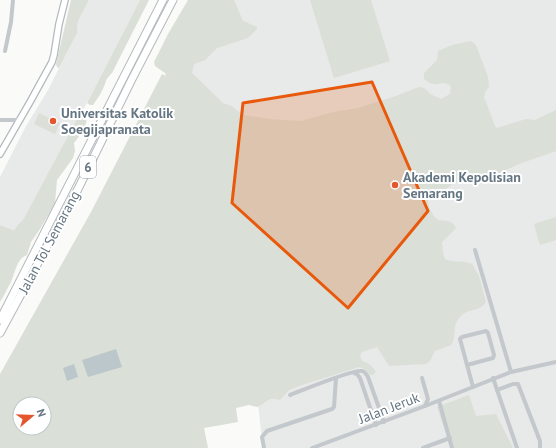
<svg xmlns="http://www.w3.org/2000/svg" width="556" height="448" font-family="'PT Sans',sans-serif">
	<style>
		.built { fill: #e8e9e9 }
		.green { fill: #dadfd7; fill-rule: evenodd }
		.water { fill: #bbc7cb }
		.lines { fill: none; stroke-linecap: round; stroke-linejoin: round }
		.secondary-casing { stroke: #b3babf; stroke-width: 8 }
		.highway-casing { stroke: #b4b9bd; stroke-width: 9 }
		.street { stroke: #c3c8cc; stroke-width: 4 }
		.secondary { stroke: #fff; stroke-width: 5.5 }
		.highway { stroke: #fff; stroke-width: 7 }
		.marked { fill: #e8590c; fill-opacity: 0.2; stroke: #e8590c; stroke-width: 3; stroke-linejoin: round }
		.poi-dot { fill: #e4572e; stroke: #fff; stroke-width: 1.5 }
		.labels { text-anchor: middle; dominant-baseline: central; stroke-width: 4; stroke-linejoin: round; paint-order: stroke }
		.shield { fill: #fff; stroke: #939fa8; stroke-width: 1 }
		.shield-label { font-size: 13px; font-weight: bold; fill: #657683 }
		.poi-label { font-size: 14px; font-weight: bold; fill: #657683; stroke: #fff; text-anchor: start }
		.street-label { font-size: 14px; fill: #657683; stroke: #fff }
	</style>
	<rect width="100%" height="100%" fill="#fafaf8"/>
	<g class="built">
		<polygon points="89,0 140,0 91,95 24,218 15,230 0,225 0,177 25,128 48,90 77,33 78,21"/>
		<polygon points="191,0 556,0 556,448 263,448 257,396 236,114 155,61"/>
	</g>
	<g class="green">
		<polygon points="71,0 89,0 78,21 77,33 59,68 57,67 56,64"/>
		<path d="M140,0H149C137,24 125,47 113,71C111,75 107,77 106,81C102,92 100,95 93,105H90L87,103Z"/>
		<path d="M188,0H234L243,21L257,27V29L248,38L217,48L205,60L194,64L192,73L223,103L232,106L236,110L244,115L269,119L301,121L333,112L358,108L396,96L419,87L424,88L432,95L441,99L450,94L451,87L450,85C439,79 437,90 424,79V73L437,60L438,51L452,45L471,41L476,45L488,77L489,87L485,92L484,97L495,126L497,128L526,119L535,120L556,110V151L519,164L499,173L483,174L468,181L454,183L443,191H433L428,194C427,205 430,213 438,220C446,222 452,219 456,228L442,242L443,253L445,259C454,263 463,260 472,264L479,276L486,302C480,312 469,308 461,316C450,327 458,335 451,345L435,351L430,361L426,364L389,366L377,347L362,352L360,356L362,361C369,363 372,366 376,372L373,375H370L365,369L359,367L305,384L289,390L280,400C267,396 268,402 257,407L249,405L236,408L238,422L204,428L208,448H0V374L91,212L162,74L166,76L165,73L155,66L154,62L168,34ZM20,404H44V428H20Z"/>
		<polygon points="310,0 371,0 390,61 334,78"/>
		<polygon points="39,113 60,123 55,134 34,124"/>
		<path d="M80,114L86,117C88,126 80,135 74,143L75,151L73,158L57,180L55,203L40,229L31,242L27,255C17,258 15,273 11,282C7,289 4,296 0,302V225L14,230L24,218Z"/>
		<polygon points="556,217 556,240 540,245 534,224"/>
		<polygon points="469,395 476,416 496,414 513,448 451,448 437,407"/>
	</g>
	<g class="water">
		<polygon points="116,349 122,367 88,377 82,360"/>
		<polygon points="74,364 78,377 67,381 63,368"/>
	</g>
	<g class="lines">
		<g class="secondary-casing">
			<polyline id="secondary" points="0,154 30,102 52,62 54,55 59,24 65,0"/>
		</g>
		<g class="highway-casing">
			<g id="highway">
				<polyline points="0,320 163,0"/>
				<polyline points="0,333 78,189 131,81 173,0"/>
			</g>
		</g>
		<g class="street">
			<polyline points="5,51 11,22 13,0"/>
			<polyline points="0,120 19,120"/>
			<polyline points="467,365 493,358 494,355 488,333 486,331 462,337 460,339 473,387 511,372 475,250"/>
			<polyline points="511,372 556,362"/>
			<polyline points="354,373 357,374 360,378 376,425"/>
			<polyline points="422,378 428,399 425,406"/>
			<polyline points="493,378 517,448"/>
			<polyline points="497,390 513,384 518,384 540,441 540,448"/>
			<path d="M290,395C301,391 353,369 362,371C365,371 366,374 368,377L384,422"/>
			<polyline points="439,401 452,448"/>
			<polyline points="264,448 262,437 267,431 332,409 334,407 336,378"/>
			<polyline points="312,448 425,406 473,387"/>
			<polyline points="423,448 450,438"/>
		</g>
		<use href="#secondary" class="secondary"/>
		<use href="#highway" class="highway"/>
	</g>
	<path class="marked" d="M372,82L428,211L348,308L232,203L243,103Z"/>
	<g class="poi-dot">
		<circle cx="53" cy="121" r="4"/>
		<circle cx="395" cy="185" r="4"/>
	</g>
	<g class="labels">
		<rect class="shield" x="80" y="156" width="16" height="22" rx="3"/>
		<g class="shield-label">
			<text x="88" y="167">6</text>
		</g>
		<g class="poi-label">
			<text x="61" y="113">Universitas Katolik<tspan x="61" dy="16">Soegijapranata</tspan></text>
			<text x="403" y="177">Akademi Kepolisian<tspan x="403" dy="16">Semarang</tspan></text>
		</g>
		<g class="street-label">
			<text transform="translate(49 242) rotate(-62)">Jalan Tol Semarang</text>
			<text transform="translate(389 408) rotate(-21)">Jalan Jeruk</text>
		</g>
	</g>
	<g transform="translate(32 416) rotate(71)"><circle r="19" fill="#ffffff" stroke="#c1c8cd"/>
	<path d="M0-3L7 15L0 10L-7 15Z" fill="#e4572e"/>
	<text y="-6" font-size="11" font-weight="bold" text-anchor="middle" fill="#657683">N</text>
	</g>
</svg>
